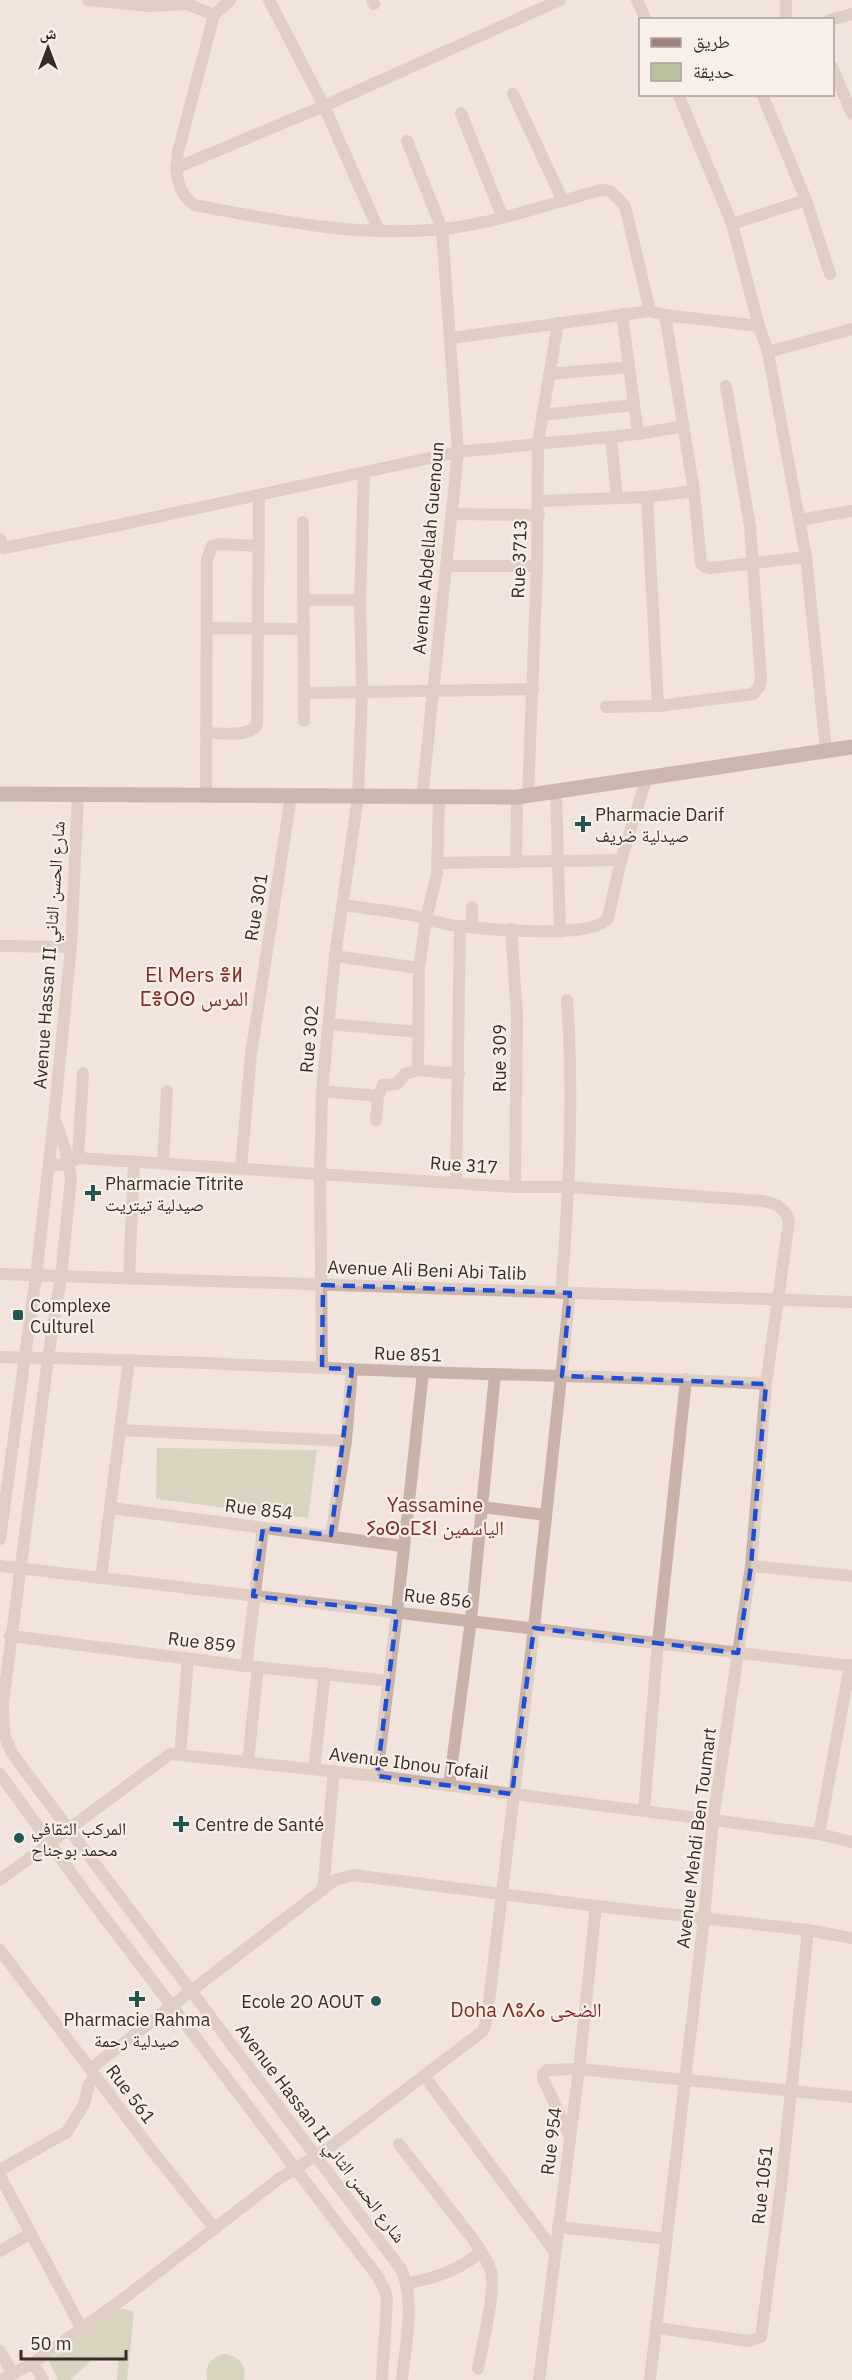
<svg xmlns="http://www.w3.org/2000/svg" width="852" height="2380" font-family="'IBM Plex Sans','Noto Naskh Arabic','Noto Sans Tifinagh',sans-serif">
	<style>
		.green { fill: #bac09d }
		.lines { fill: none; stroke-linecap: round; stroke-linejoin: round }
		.street { stroke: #c9b3a9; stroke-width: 12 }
		.secondary { stroke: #9d817a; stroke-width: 15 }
		.marked { fill: none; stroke: #1d4ed8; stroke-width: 4.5; stroke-dasharray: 12 8; stroke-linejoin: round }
		.poi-dot { fill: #1f5752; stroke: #f9efe9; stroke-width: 2 }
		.labels { text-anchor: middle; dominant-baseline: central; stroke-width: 4.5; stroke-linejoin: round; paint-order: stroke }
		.street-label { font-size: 18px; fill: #372b28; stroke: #f9efe9 }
		.poi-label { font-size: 18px; fill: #372b28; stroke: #f9efe9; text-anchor: start }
		.neighbourhood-label { font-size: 20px; fill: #842c23; stroke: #f9efe9 }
		.quarter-label { font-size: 21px; fill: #842c23; stroke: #f9efe9 }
	</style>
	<rect width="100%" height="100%" fill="#f2e4dc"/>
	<g class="green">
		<polygon points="157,1448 317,1450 308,1518 156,1499"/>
		<polygon points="118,2308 134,2311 127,2380 117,2380 118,2359 95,2357 70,2380 58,2380 49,2361"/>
		<path d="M223,2354C238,2355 247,2364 244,2380H207C204,2367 210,2358 223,2354Z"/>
	</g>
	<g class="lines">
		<g class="street">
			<polyline points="88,0 150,6 187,4"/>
			<polyline points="184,0 187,4 214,15"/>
			<path d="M230,0L214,15L178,152C175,174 176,190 194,205C275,220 359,238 442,229C497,223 549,204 601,190L610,191L625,206L650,311"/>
			<polyline points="269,0 324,106 379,231"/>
			<polyline points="372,0 374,4"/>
			<polyline points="637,0 646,20"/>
			<polyline points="786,0 786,20"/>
			<polyline points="830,20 852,14"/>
			<polyline points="832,67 852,114"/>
			<polyline points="513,94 563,201"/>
			<polyline points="678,94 732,224 759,326 768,352 852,329"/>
			<polyline points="762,94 806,200 830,274"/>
			<polyline points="461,113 503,218"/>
			<polyline points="407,141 442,229 458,452 422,798"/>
			<polyline points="176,168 324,106 560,0"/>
			<polyline points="732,224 806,200"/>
			<polyline points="622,314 638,434"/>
			<polyline points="665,315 694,491 701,563 705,567 711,568 806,557"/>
			<polyline points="451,338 650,311 665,315 759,326"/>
			<polyline points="768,352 806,557 826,750"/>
			<polyline points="549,374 629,367"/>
			<polyline points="542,415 633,405"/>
			<polyline points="611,437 617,498"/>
			<polyline points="647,497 658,706"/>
			<polyline points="539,501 647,497 694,491"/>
			<polyline points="452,514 539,515"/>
			<polyline points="799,520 852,511"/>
			<polyline points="303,522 304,721"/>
			<polyline points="0,539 4,548 114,526 458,452 638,434 684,426"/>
			<polyline points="446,566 537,566"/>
			<polyline points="304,600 360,600"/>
			<polyline points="208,628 304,629"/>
			<polyline points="304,693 533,689"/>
			<polyline points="606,707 658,706 753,694 759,687 761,679 750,526 726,386"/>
			<path d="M206,733C220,733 250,738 257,724L259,496"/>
			<polyline points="556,793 560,932"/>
			<polyline points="206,795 207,559 212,546 218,544 259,546"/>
			<polyline points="528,796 537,566 538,443 558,323"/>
			<polyline points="516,862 517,797"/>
			<polyline points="437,863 621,860"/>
			<path d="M343,905C366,908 389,911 411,915C428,919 443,925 460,926C486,929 594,940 608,918L621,860L647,777"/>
			<polyline points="472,927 472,907"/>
			<polyline points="511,929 517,1015 515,1187"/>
			<polyline points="0,946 71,947"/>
			<polyline points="335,956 419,968"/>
			<polyline points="329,1024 419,1032"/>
			<polyline points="418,1070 459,1074"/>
			<polyline points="322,1091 378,1096 383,1085 397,1084 405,1074 418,1070 419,968 426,919 437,874 439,798"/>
			<path d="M54,1119C63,1139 69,1157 71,1179L61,1277L48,1358L3,1703L4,1735L12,1753L28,1775L401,2269C416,2300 405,2346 402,2380"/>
			<polyline points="376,1120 378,1096"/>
			<polyline points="78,1158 83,1073"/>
			<polyline points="163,1162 167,1091"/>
			<path d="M49,1166L70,1163L78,1158L515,1187H570L764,1201C777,1204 785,1208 789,1221L766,1384L751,1566L713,1820L704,1918L650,2380"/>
			<polyline points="241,1167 251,1054 291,796"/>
			<polyline points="456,1182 460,926"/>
			<polyline points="0,1274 852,1302"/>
			<polyline points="129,1279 134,1161"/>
			<path d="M561,1293C569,1195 574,1098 567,1000"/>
			<path d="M0,1357C141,1359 281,1367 422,1372C537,1376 652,1377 766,1384"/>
			<polyline points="322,1368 320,1174 322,1091 335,956 358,797 362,691 360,600 364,473"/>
			<polyline points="120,1430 346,1441"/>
			<polyline points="482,1507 546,1515"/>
			<polyline points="111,1508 403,1546"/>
			<polyline points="331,1535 346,1441 352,1369"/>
			<polyline points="0,1539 36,1276 54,1119 71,947 78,794"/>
			<polyline points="0,1566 852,1666"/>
			<polyline points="751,1566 852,1576"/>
			<polyline points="101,1578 129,1360"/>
			<polyline points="10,1636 246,1666 389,1681"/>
			<polyline points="246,1666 263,1528"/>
			<polyline points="180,1755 188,1659"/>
			<polyline points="248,1762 258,1667"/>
			<polyline points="314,1769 325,1673"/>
			<polyline points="0,1774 88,1896 378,2277 385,2290 387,2301 382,2380"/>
			<polyline points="377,1776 397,1612 423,1372"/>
			<polyline points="449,1786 471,1620 495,1374"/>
			<polyline points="644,1811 658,1642 686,1379"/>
			<polyline points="819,1834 850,1665"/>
			<polyline points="0,1880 170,1754 377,1776 819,1834 852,1842"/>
			<polyline points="323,1890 334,1771"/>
			<polyline points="0,1950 150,2148 215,2229"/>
			<polyline points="90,2069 335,1880 353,1875 596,1906 808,1930 852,1938"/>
			<polyline points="425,2077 555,2252"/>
			<polyline points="569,2134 543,2079 543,2074 547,2070 579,2069 852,2097"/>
			<path d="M399,2144L472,2238C479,2248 487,2259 491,2271C496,2291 482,2346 478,2369"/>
			<polyline points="0,2170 67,2132 84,2104 89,2084 95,2076"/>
			<polyline points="0,2176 82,2329"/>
			<polyline points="558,2227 667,2239"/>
			<polyline points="0,2251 31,2233"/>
			<path d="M408,2283C433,2279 463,2269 481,2251"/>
			<polyline points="657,2328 748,2341 761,2337 781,2187 808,1930"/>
			<polyline points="0,2351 13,2374"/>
			<polyline points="33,2363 43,2380"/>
			<polyline points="1,2380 33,2363 119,2302 280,2178 330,2147 483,2031 487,2018 534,1628 570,1293"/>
			<polyline points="539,2380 579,2069 596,1906"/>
		</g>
		<polyline class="secondary" points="0,794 517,797 852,747"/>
	</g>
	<path d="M0 0H852V2380H0ZM323,1285L570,1293L562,1376L766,1384L751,1566L738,1653L534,1628L512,1794L377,1776L397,1612L253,1596L263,1528L331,1535L352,1369L322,1368Z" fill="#f2e4dc" fill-opacity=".55" fill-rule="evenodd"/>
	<path class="marked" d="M323,1285L570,1293L562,1376L766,1384L751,1566L738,1653L534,1628L512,1794L377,1776L397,1612L253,1596L263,1528L331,1535L352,1369L322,1368Z"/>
	<g class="poi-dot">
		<path d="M580 815h6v6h6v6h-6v6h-6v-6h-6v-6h6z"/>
		<path d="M90 1184h6v6h6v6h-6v6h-6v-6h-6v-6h6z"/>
		<rect x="12" y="1309" width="12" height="12" rx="3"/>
		<path d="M178 1815h6v6h6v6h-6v6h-6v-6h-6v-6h6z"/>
		<circle cx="19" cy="1838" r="6"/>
		<path d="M134 1990h6v6h6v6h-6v6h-6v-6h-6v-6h6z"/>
		<circle cx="376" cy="2001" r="6"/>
	</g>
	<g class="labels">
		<g class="street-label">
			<text transform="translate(428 548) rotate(-85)">Avenue Abdellah Guenoun</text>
			<text transform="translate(519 559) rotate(-88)">Rue 3713</text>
			<text transform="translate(256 907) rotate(-81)">Rue 301</text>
			<text transform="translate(49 955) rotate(-86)">Avenue Hassan II شارع الحسن الثاني</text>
			<text transform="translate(309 1039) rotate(-85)">Rue 302</text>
			<text transform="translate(499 1058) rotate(-90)">Rue 309</text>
			<text transform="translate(464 1165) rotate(4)">Rue 317</text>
			<text transform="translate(427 1270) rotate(2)">Avenue Ali Beni Abi Talib</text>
			<text transform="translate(408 1354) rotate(2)">Rue 851</text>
			<text transform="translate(259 1509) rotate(7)">Rue 854</text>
			<text transform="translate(438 1598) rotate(6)">Rue 856</text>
			<text transform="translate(202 1642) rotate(7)">Rue 859</text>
			<text transform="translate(409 1763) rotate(7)">Avenue Ibnou Tofail</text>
			<text transform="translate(696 1838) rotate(-83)">Avenue Mehdi Ben Toumart</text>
			<text transform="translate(131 2094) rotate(53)">Rue 561</text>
			<text transform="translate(321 2133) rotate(53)">Avenue Hassan II شارع الحسن الثاني</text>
			<text transform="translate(551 2141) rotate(-83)">Rue 954</text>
			<text transform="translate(762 2185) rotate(-84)">Rue 1051</text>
		</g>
		<g class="poi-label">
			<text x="595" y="814">Pharmacie Darif<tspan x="595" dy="21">صيدلية ضريف</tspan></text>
			<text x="105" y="1183">Pharmacie Titrite<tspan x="105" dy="21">صيدلية تيتريت</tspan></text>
			<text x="30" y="1305">Complexe<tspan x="30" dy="21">Culturel</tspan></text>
			<text x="195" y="1824">Centre de Santé</text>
			<text x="31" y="1828">المركب الثقافي<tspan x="31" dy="21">محمد بوجناح</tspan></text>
			<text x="364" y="2001" text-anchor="end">Ecole 2O AOUT</text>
			<text x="137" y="2019" text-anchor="middle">Pharmacie Rahma<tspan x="137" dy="21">صيدلية رحمة</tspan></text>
		</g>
		<g class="neighbourhood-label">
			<text x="435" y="1504">Yassamine<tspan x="435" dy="23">ⵢⴰⵙⴰⵎⵉⵏ الياسمين</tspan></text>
			<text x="526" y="2009">Doha ⴷⵓⵃⴰ الضحى</text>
		</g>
		<g class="quarter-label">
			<text x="194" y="974">El Mers ⴻⵍ<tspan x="194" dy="24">ⵎⴻⵔⵙ المرس</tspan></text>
		</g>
	</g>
	<rect x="639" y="18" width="195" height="78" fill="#f9efe9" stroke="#aba19c" stroke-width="1.5"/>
	<rect x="651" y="38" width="30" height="9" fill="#9d817a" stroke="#aba19c" stroke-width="1.5"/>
	<text x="693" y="48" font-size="18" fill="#372b28">طريق</text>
	<rect x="651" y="63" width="30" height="18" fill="#bac09d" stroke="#aba19c" stroke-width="1.5"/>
	<text x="693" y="78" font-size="18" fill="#372b28">حديقة</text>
	<g transform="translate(48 48)" stroke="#f9efe9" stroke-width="4.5" paint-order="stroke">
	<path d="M0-4.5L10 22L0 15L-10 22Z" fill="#372b28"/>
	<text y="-9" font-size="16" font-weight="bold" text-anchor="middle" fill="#372b28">ش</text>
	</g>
	<path d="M21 2350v9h105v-9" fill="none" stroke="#372b28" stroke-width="3"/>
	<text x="30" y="2350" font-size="18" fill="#372b28" stroke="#f9efe9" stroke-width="4.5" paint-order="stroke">50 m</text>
</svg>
